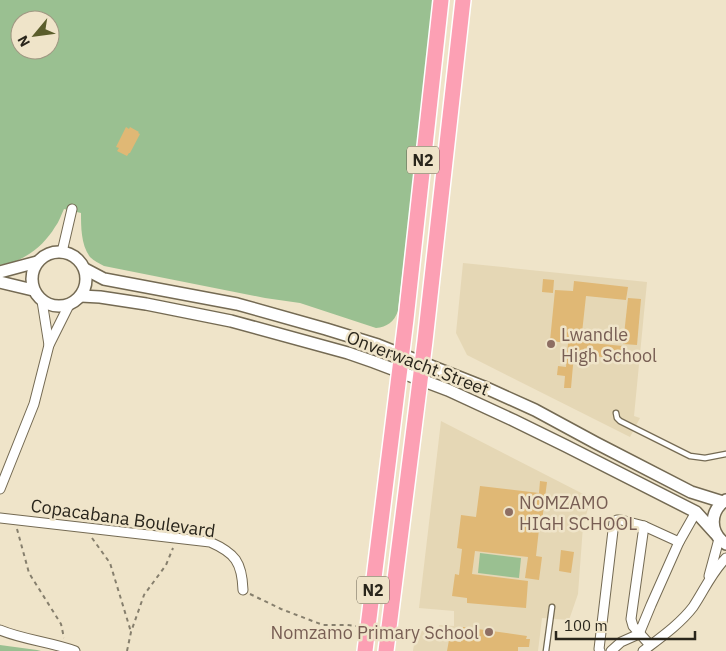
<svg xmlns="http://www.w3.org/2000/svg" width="726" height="651" font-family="'IBM Plex Sans',sans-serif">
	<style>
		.built { fill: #e5d7b5 }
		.green { fill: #9ac091; fill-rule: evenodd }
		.building { fill: #e0b875 }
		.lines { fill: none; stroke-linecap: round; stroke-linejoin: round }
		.service-casing { stroke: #746a53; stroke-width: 7 }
		.minor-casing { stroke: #746a53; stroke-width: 11 }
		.tertiary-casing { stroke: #746a53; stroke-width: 14 }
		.trunk-casing { stroke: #fff; stroke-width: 18 }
		.path { stroke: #867f6d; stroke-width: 2; stroke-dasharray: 4 4; stroke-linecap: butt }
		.service { stroke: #fff; stroke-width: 4.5 }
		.minor { stroke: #fff; stroke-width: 9 }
		.tertiary { stroke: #fff; stroke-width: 11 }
		.trunk { stroke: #fca0b4; stroke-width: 15 }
		.education-dot { fill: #8d6e63; stroke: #efe4c9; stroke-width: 2 }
		.labels { text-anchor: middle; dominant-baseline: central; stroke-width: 5; stroke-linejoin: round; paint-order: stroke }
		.shield { fill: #efe4c9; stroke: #645e4f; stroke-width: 1 }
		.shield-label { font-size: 16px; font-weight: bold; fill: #29251b }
		.education-label { font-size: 18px; fill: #785e54; stroke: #efe4c9; text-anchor: start }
		.street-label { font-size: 18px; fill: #29251b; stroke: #efe4c9 }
	</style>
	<rect width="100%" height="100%" fill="#efe4c9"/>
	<g class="built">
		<polygon points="463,263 647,282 634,416 640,418 630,437 467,355 456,333"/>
		<polygon points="441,421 591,498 583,526 578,594 569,620 542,618 538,651 413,651 416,630 438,633 439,625 454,626 454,611 419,608"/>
	</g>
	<g class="green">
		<path d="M0,0H434L398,311C394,322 387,327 376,328L300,303L265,298L104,266C99,263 94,261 90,257C81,245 81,227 81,213L64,209C61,215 59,222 55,227C43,247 23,262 0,265ZM20,20H50V50H20Z"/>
		<polygon points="480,553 521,558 519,578 478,573"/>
		<polygon points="0,645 37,650 41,651 0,651"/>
	</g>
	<g class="building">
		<polygon points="126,127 129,129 130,127 139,132 138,133 140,134 130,153 129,153 127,156 117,151 119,148 116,147"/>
		<polygon points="543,279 554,280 553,293 542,292"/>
		<polygon points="574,281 628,287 626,300 586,296 581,342 623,346 621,359 574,354 571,388 564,388 565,376 557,375 558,366 566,367 568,343 550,341 555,290 573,291"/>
		<polygon points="628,298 641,299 637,345 623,344"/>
		<polygon points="540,481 547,482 541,529 539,529 536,556 542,557 539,580 525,578 528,557 475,551 472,574 528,581 526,608 467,603 467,598 452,596 455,574 459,575 462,549 457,548 461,515 476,517 480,486 539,493"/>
		<polygon points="561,550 574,552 571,573 559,571"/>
		<polygon points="463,627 527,636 526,639 530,639 529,647 518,647 518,651 447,651 449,640 461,642"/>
	</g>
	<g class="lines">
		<g class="service-casing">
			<g id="service">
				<polyline points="616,413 617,418 620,421 690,456 705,458 726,454"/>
				<polyline points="546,651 552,607"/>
			</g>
		</g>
		<g class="minor-casing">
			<g id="minor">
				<polyline points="62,252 72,209"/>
				<polyline points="42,301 49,345"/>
				<polyline points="0,489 34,404 49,345 69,305"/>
				<path d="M0,518L210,542C235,553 242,562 243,590"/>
				<polyline points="644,526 631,619 633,626 650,645"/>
				<polyline points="709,576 719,539"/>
				<path d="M0,630C24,640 51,642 75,651"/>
				<polyline points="600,651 599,649 614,522 617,520 621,520 644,526 679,542"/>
				<polyline points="611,651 621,642 639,634 651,605 679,542 696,512"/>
				<path d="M643,651C660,638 680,624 693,607C704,591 711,573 726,558"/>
			</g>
		</g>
		<g class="tertiary-casing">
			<g id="tertiary">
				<circle cx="59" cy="279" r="27"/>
				<polyline points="85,269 104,279 237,304 326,329 378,345 484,387 535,410 596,443 691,492 723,502"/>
				<polyline points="0,272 37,262"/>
				<polyline points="0,282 33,290"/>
				<polyline points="81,296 100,297 146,304 231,321 348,353 374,362 448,390 513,420 566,446 696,512 715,533"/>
				<path d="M726,500C709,511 709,533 726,544"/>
			</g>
		</g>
		<g class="trunk-casing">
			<g id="trunk">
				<polyline points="365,651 406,319 441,0"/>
				<polyline points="386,651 425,341 463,0"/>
			</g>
		</g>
		<g class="path">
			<polyline points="17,529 29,573 61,624 64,638"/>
			<polyline points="92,538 110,563 131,632"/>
			<polyline points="250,594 281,609 323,625 347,625 356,626"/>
			<polyline points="127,651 131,632 144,595 166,565 173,548"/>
		</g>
		<use href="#service" class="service"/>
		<use href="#minor" class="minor"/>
		<use href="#tertiary" class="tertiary"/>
		<use href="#trunk" class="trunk"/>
	</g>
	<g class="education-dot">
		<circle cx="551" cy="344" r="5"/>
		<circle cx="509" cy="512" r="5"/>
		<circle cx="489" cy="632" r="5"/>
	</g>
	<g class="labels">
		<g class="shield">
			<rect x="407" y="146.5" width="32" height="27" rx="4"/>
			<rect x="357" y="576.5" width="32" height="27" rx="4"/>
		</g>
		<g class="shield-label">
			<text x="423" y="160">N2</text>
			<text x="373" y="590">N2</text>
		</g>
		<g class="education-label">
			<text x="561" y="334">Lwandle<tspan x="561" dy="21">High School</tspan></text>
			<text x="519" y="502">NOMZAMO<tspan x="519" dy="21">HIGH SCHOOL</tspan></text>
			<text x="479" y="632" text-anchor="end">Nomzamo Primary School</text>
		</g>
		<g class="street-label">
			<text transform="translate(418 363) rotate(21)">Onverwacht Street</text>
			<text transform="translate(123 518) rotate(8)">Copacabana Boulevard</text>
		</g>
	</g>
	<g transform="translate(35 35) rotate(241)"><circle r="24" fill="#efe4c9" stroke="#a09883"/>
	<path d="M0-4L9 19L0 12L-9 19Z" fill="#5a5d2b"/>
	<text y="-8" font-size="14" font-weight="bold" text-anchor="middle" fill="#29251b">N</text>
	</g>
	<path d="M556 631v8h139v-8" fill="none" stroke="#29251b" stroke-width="2.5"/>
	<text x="564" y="631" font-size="15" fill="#29251b" stroke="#efe4c9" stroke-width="4" paint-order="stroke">100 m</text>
</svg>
